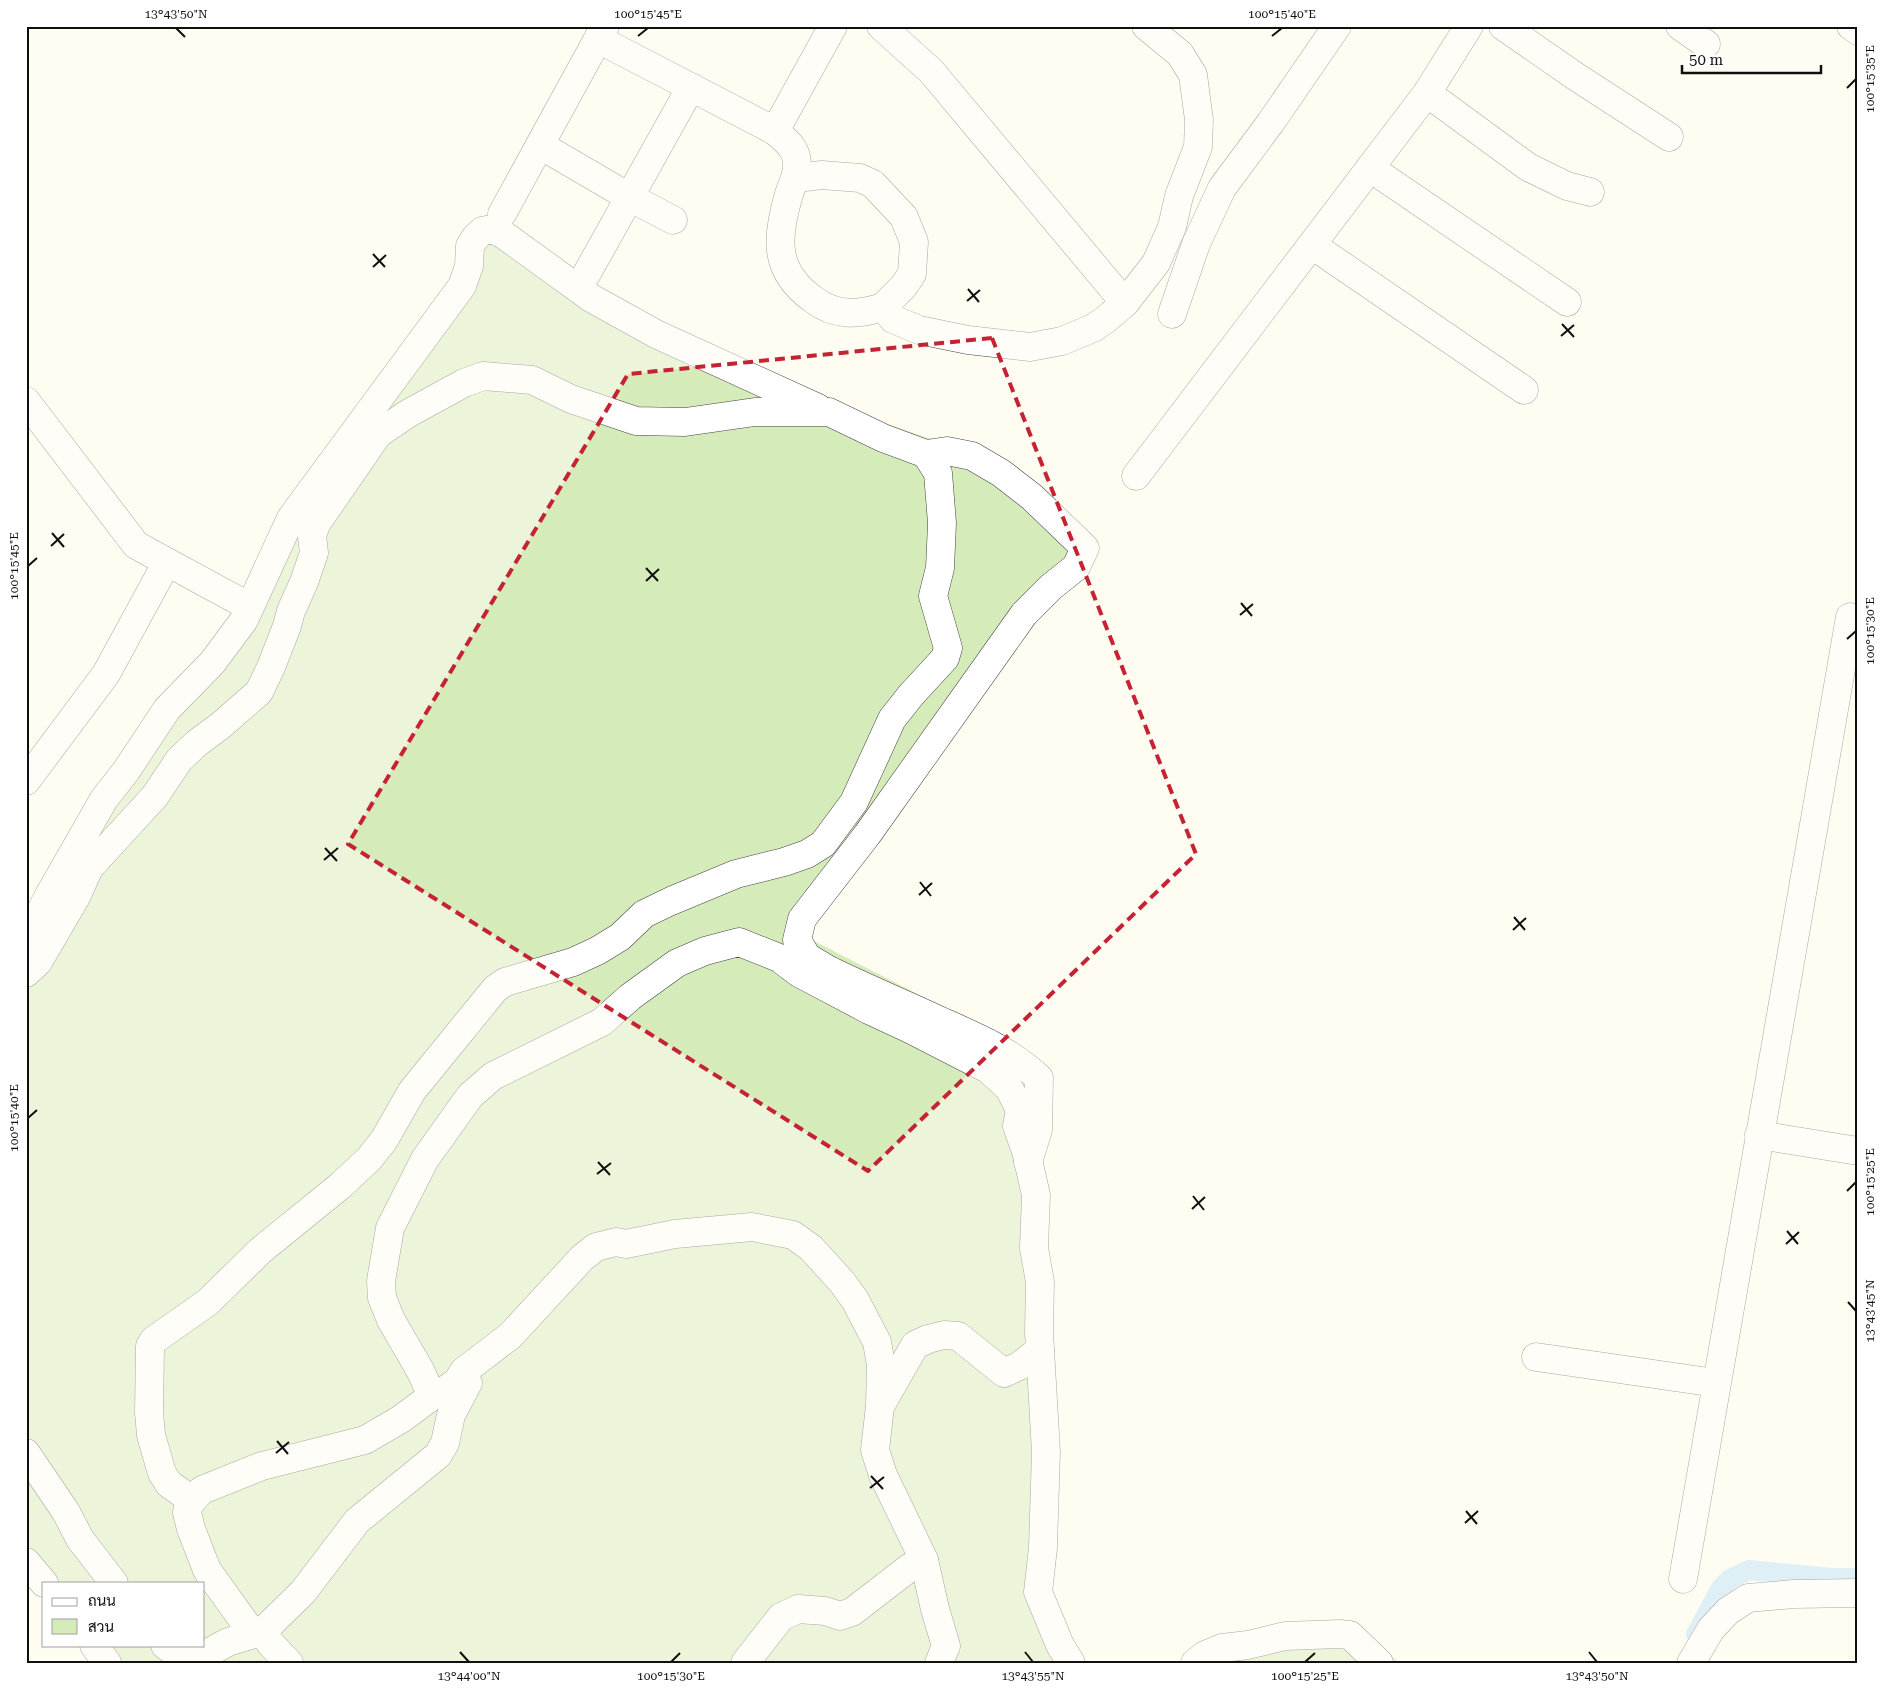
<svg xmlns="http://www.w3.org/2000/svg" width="1884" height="1689" font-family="'Roboto Serif',Sarabun,serif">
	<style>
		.green { fill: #d6ebba }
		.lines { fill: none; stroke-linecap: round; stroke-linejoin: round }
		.canal { stroke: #b5e3f8; stroke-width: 20 }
		.minor-casing { stroke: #434343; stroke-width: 29 }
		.minor { stroke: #fff; stroke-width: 28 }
		.marked { fill: none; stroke: #c52233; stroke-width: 4; stroke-dasharray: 10 6; stroke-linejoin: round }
		.ticks { fill: none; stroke: #101010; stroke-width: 2 }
		.neatline { fill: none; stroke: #101010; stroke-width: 2 }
		.ticks-label { font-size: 12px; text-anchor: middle; fill: #101010 }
	</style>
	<rect width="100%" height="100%" fill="#fffcf2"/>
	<g class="green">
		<polygon points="483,236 786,388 1010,467 1085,538 805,930 814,941 1017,1045 1035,1061 1039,1563 1075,1663 112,1663 99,1645 204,1645 204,1583 52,1583 26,1549 26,939 187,682"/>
		<polygon points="1344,1619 1360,1627 1400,1663 1188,1663 1221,1639"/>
	</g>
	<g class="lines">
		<polyline class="canal" points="1696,1634 1721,1588 1730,1579 1749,1570 1832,1578 1858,1578"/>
		<g class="minor-casing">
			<g id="minor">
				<polyline points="881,26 931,71 1125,303"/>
				<polyline points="1503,26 1575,76 1669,137"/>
				<polyline points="1680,26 1706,44"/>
				<polyline points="1851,26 1858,31"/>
				<path d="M598,39L775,131C786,141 797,148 797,164C798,175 792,184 789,194C776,238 773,271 814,300C835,316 858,315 883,307L893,319L919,330L968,340L1030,347L1062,341L1093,328L1105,320L1125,303L1156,263L1172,227L1179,196L1198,147L1199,120L1193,75L1180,54L1146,26"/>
				<polyline points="1427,93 1528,167 1567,186 1590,192"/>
				<polyline points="775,131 833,26"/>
				<polyline points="540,145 629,197 673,220"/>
				<polyline points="1370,168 1567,302"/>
				<polyline points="796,178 822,175 860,178 873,184 904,217 914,242 912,274 903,287 883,307"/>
				<polyline points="502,214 605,26"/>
				<polyline points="1312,245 1524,390"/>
				<polyline points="586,275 691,87"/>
				<polyline points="1172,314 1196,244 1222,188 1271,122 1337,26"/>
				<polyline points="26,401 136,545 167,562 106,674 26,781"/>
				<path d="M926,454L947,451L972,456L1001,473L1032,497L1085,548L1076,567L1051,587L1024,614L867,835L802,919L797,940L807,957L827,969C865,988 905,1004 943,1022C977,1037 1012,1052 1039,1078L1038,1130L1028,1162"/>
				<polyline points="1136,476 1427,93 1469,26"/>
				<polyline points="167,562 250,607"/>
				<polyline points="26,940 48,897 104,799 126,771 167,709 212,663 244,620 291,518 462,286 469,266 470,246 475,238 482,231 492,229 504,235 591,298 656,334 818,408"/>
				<polyline points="26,973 38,962 76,897 89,868 155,796 179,760 197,743 220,726 259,692 271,667 287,626 291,611 304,582 314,553 312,536 316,524 378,434 409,413 464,383 483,376 532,380 571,399 636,421 685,422 755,412 829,412 883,438 926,454 938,473 942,523 940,568 933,596 948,648 945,658 911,695 892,719 854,802 823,844 807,854 784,862 736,874 671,901 644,914 620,937 597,951 573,962 505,982 495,989 412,1091 384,1140 369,1159 340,1186 260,1251 208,1302 154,1340 150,1346 149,1412 151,1435 162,1473 169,1484 192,1500"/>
				<polyline points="1759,1135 1858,1151"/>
				<polyline points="1536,1357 1716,1383"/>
				<polyline points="882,1403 915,1345 928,1339 944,1335 958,1336 1004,1373 1019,1366 1040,1350"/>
				<polyline points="26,1453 66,1512 80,1539 114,1583"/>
				<polyline points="26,1562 44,1583"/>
				<polyline points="1683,1579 1850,617"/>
				<polyline points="263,1631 270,1643 289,1663"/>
				<polyline points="253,1634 207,1570 191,1529 187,1512 189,1504 202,1490 262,1466 365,1440 401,1419 432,1396"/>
				<polyline points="94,1645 107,1663"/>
				<polyline points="165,1645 181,1658 199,1658 228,1642 263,1631 303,1592 357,1521 438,1455 445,1443 451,1415 468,1383"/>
				<polyline points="745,1663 781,1617 798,1609 825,1611 840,1616 852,1612 909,1568 924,1560"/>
				<polyline points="939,1663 946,1646 935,1609 924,1560 883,1475 875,1450 880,1406 881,1365 877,1342 855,1300 842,1282 811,1248 793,1235 752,1227 675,1234 626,1244 616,1242 596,1247 582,1258 510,1336 464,1371 457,1382 441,1393 432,1396 420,1370 391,1320 382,1298 381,1281 390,1228 425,1159 470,1096 493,1076 602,1022 630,997 677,963 705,951 739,942 779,958 799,973 869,1010 910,1029 988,1069 1009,1088 1020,1110 1017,1126 1026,1151 1036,1195 1034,1248 1040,1282 1039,1332 1046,1452 1043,1548 1038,1592 1060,1645 1071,1663"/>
				<polyline points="1195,1663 1205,1655 1222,1648 1248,1645 1285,1636 1339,1634 1350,1635 1379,1663"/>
				<polyline points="1691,1663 1711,1629 1728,1611 1748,1598 1794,1594 1858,1593"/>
			</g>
		</g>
		<use href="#minor" class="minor"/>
	</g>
	<path d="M0 0H1884V1689H0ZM992,338L1196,854L868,1171L348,844L628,374Z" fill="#fffcf2" fill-opacity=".55" fill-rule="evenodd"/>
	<path class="marked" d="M992,338L1196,854L868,1171L348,844L628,374Z"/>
	<path class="ticks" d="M176,28L185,37M638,36L648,28M1272,36L1282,28M1847,88L1856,79M373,254L385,267M373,267L386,255M968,289L979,302M967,301L980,290M1562,324L1574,337M1561,336L1574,325M52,533L64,547M51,546L64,534M28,566L37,558M646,568L658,581M646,581L659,569M1241,603L1252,616M1240,615L1253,604M1847,639L1856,631M325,848L337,861M324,860L338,848M920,882L931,896M919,895L932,883M1514,917L1525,930M1513,930L1526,918M28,1118L37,1110M598,1162L610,1175M597,1174L611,1163M1847,1191L1856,1182M1193,1196L1204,1210M1192,1209L1205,1197M1787,1231L1798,1244M1786,1244L1799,1232M1848,1302L1856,1311M277,1441L288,1454M276,1453L289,1442M871,1476L883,1489M870,1488L884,1477M1466,1511L1477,1524M1465,1523L1478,1511M460,1652L469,1662M1025,1652L1033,1662M1589,1652L1597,1662M671,1662L680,1653M1305,1662L1315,1653"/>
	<rect width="1884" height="1689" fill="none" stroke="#ffffff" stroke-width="55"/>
	<rect x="42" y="1582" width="162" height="65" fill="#ffffff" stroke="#9f9f9f"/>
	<rect x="52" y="1598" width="25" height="8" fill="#ffffff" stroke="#9f9f9f"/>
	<text x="88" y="1606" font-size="15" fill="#101010">ถนน</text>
	<rect x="52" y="1619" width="25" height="15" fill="#d6ebba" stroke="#9f9f9f"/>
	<text x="88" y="1632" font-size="15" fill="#101010">สวน</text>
	<path d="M1682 65v8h139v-8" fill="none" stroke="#101010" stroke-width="2.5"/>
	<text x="1689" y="65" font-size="15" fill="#101010" stroke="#ffffff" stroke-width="4" paint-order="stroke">50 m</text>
	<rect x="28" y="28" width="1828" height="1634" class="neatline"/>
	<g class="ticks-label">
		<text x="176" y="18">13°43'50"N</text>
		<text x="648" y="18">100°15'45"E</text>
		<text x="1282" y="18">100°15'40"E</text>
		<text transform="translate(1870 79) rotate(-90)" y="4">100°15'35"E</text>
		<text transform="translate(14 566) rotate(-90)" y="4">100°15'45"E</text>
		<text transform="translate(1870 631) rotate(-90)" y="4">100°15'30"E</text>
		<text transform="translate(14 1118) rotate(-90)" y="4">100°15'40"E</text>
		<text transform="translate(1870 1182) rotate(-90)" y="4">100°15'25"E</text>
		<text transform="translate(1870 1311) rotate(-90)" y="4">13°43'45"N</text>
		<text x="469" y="1680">13°44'00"N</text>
		<text x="671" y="1680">100°15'30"E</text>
		<text x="1033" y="1680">13°43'55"N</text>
		<text x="1305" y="1680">100°15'25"E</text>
		<text x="1597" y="1680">13°43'50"N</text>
	</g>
</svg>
